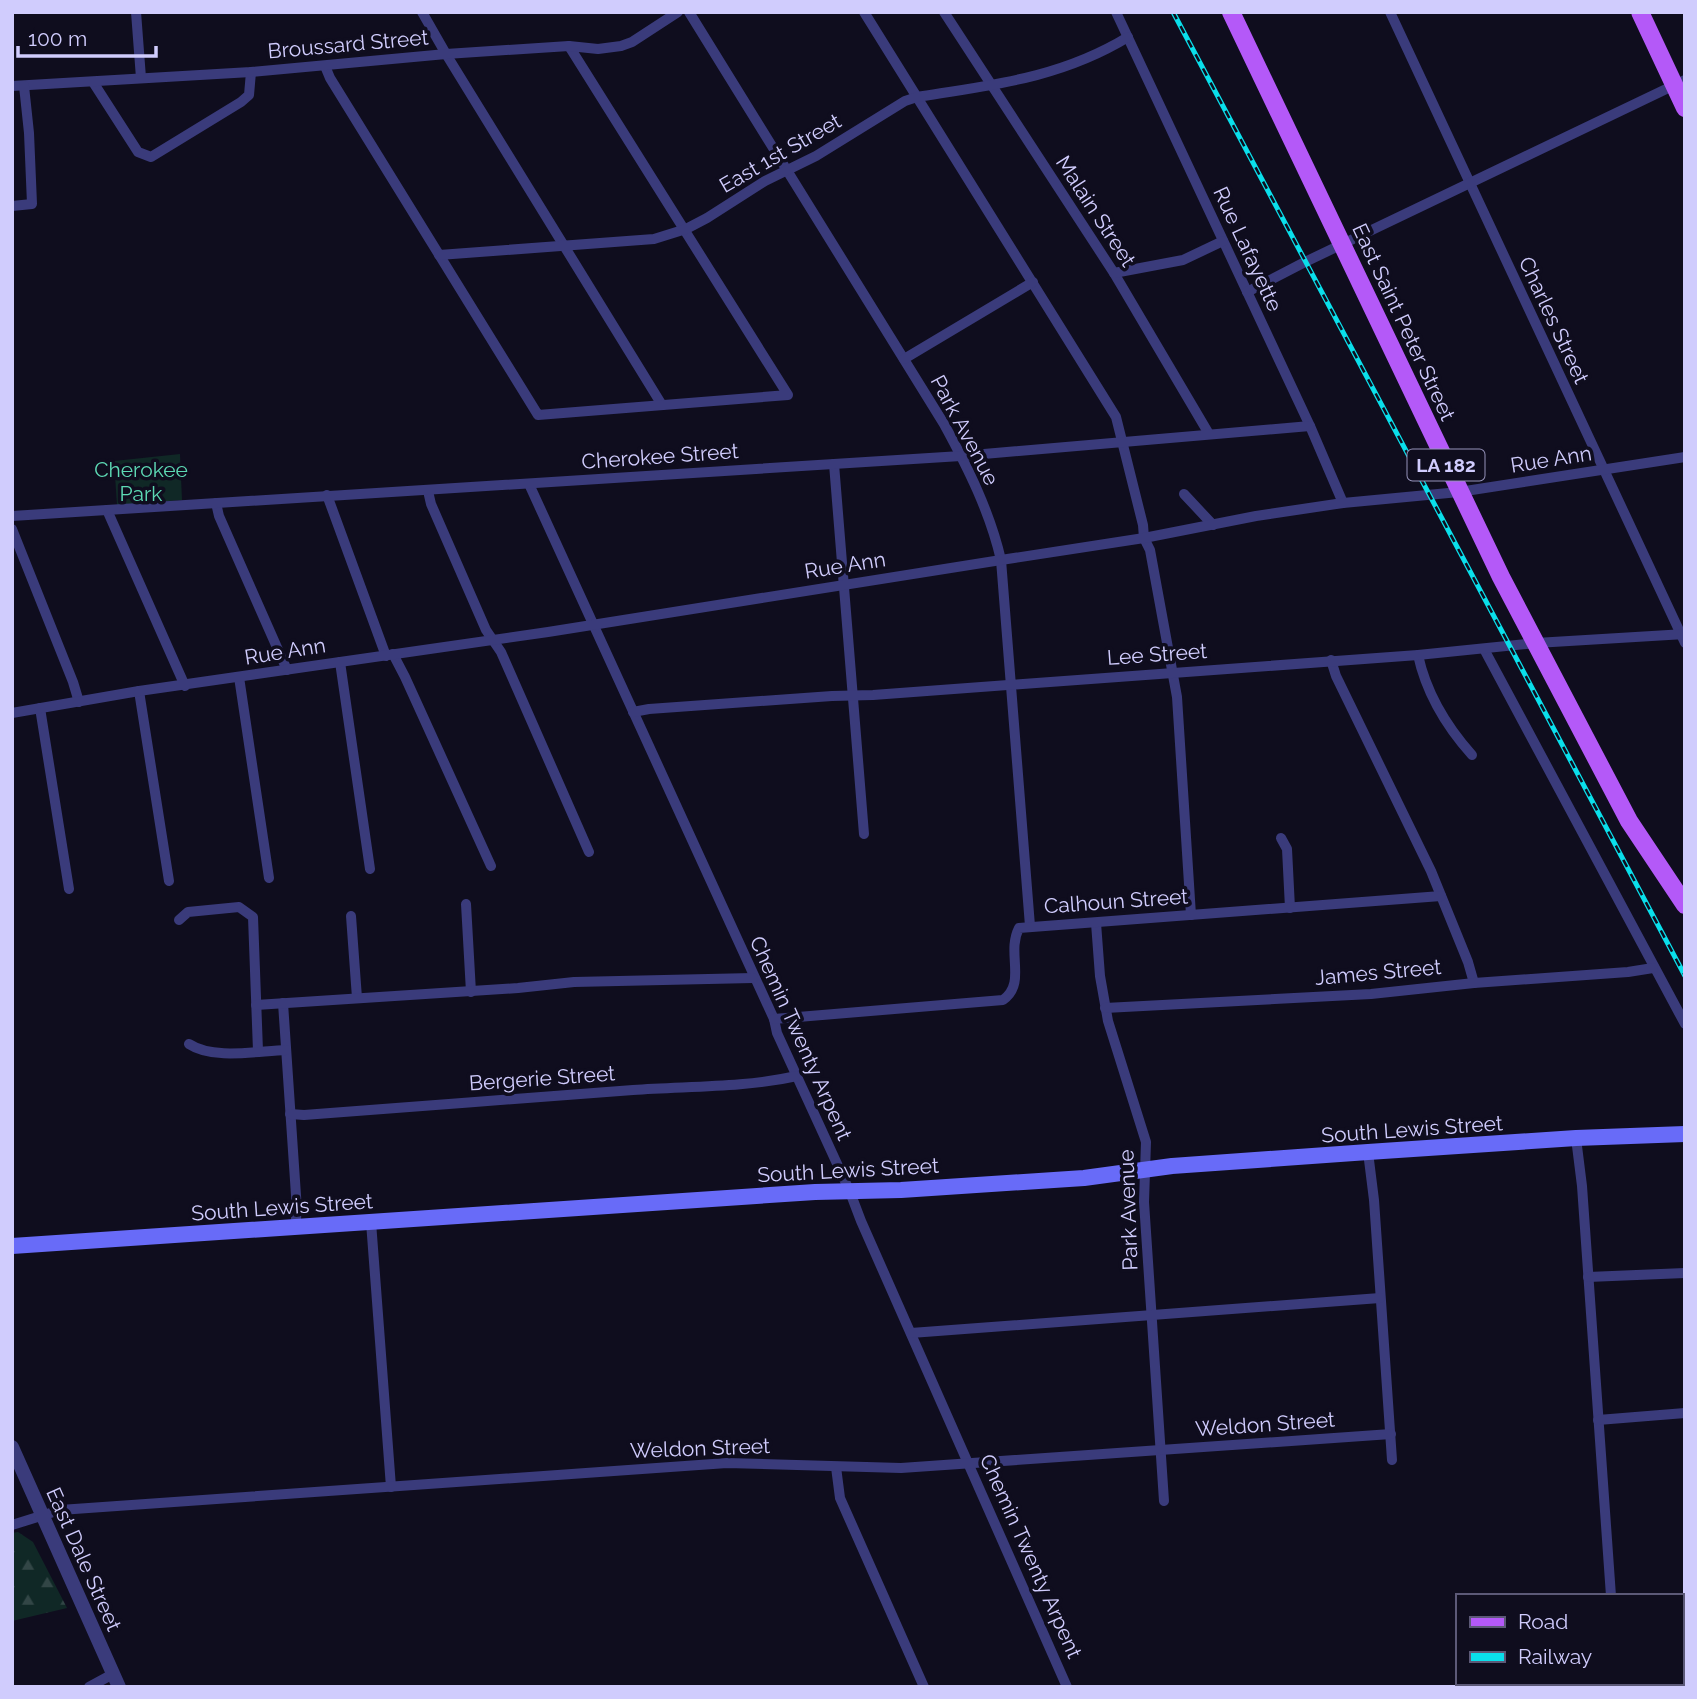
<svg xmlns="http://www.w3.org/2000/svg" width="1697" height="1699" font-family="Raleway,sans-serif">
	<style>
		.forest { fill: url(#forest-firs) }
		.green { fill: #102826 }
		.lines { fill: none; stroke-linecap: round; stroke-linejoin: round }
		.minor { stroke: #3a3b7b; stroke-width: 10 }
		.tertiary { stroke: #3a3b7b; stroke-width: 14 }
		.secondary { stroke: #686bf8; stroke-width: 16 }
		.primary { stroke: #b459f8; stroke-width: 18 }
		.rail-casing { stroke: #0adfeb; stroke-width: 5 }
		.rail { stroke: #0f0d1e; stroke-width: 2.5; stroke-dasharray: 8; stroke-linecap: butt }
		.labels { text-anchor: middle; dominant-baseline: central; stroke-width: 7; stroke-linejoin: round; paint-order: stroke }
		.shield { fill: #0f0d1e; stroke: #9693ba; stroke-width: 2 }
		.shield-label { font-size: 19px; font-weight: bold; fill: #d0ccfd }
		.street-label { font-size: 21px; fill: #d0ccfd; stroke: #0f0d1e }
		.park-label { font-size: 21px; fill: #5dd9b4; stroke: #0f0d1e }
	</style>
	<defs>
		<pattern id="forest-firs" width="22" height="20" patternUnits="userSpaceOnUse" patternTransform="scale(1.75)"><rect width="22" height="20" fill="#102826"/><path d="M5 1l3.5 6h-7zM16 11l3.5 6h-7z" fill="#324646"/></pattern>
	</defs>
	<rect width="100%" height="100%" fill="#0f0d1e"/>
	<polygon class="forest" points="18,1532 33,1542 67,1608 12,1621 12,1533"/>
	<polygon class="green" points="180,454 182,500 117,505 114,461"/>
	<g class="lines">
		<g class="minor">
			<polyline points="136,12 141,78"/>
			<polyline points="422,12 446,54 662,405"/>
			<path d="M689,12L944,424C968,468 990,512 1001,560L1030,926"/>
			<polyline points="864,12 1116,417 1143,525 1144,538 1150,550 1177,697 1191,915"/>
			<polyline points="944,12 1114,273 1209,434"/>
			<polyline points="1116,12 1310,426 1343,503"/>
			<polyline points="1390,12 1685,643"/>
			<polyline points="325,66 330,78 538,415 788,395 569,46"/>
			<polyline points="93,82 138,152 151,157 241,102 249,95 251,72"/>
			<polyline points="12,86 251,72 446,54 569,46 598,49 621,46 632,42 678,12"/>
			<polyline points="12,206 32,204 29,133 24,86"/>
			<path d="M439,255L654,239L686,229L707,218L765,181L816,156L905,101L917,97C992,85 1061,78 1128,37"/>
			<polyline points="1114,273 1183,260 1223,241"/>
			<polyline points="1247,292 1305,262 1685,80"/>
			<polyline points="904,359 1033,282"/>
			<polyline points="834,464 864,834"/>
			<polyline points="529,484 774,1019 777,1033 850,1192 861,1221 1067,1687"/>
			<polyline points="428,491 431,504 486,630 501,652 589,852"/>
			<polyline points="1184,494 1213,525"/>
			<polyline points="327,495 386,656"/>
			<polyline points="216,503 219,516 287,670"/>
			<polyline points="107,510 185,686"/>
			<polyline points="12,516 961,456 1310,426"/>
			<polyline points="12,529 73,682 79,702"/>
			<polyline points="1484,649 1685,1024"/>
			<polyline points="393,654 405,677 491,866"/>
			<path d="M1418,655C1426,692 1447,727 1472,755"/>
			<polyline points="1331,660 1336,676 1431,871 1468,962 1474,983"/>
			<polyline points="340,662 370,869"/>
			<polyline points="239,677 269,878"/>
			<polyline points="139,691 169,881"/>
			<polyline points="40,708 69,889"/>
			<polyline points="633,712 649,709 832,696 873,695 1418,655 1536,643 1685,634"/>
			<polyline points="12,713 139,691 548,632 1001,560 1144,538 1256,516 1343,503 1459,492 1685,457"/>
			<polyline points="1281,838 1287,849 1290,908"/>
			<polyline points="466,904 471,992"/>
			<polyline points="351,916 357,998"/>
			<polyline points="179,920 188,912 239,907 253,917 258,1051"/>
			<polyline points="1096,923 1100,976 1108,1021 1146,1142 1144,1202 1164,1501"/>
			<polyline points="283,1003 297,1210 295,1227"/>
			<polyline points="256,1005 518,988 574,982 753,978"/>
			<polyline points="1105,1008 1371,994 1474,983 1628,972 1653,968"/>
			<path d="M774,1019L1003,1000C1027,983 1006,953 1019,928L1441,896"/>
			<path d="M189,1044C213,1060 257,1051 286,1050"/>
			<path d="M290,1114L304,1115C414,1107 523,1098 633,1090C688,1086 743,1088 797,1076"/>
			<polyline points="1576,1138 1582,1186 1611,1596"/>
			<polyline points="1368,1152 1374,1200 1392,1460"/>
			<polyline points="371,1222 391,1487"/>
			<polyline points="1588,1277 1685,1273"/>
			<polyline points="911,1333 1380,1298"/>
			<polyline points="1598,1420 1685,1413"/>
			<polyline points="836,1467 840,1498 924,1687"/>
			<polyline points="12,1525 60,1510 727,1463 901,1468 1391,1434"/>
			<polyline points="1617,1683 1617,1687"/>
			<polyline points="89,1687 113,1674"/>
		</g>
		<polyline class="tertiary" points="12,1447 119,1687"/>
		<polyline class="secondary" points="12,1246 815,1192 901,1190 1084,1178 1172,1166 1368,1152 1576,1138 1685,1134"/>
		<g class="primary">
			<polyline points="1231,12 1501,577 1629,821 1685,905"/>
			<polyline points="1640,12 1685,108"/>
		</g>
		<g class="rail-casing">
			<polyline id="rail" points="1173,12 1685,976"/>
		</g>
		<use href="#rail" class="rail"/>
	</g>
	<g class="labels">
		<rect class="shield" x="1407.5" y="449.5" width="77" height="31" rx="5"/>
		<g class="shield-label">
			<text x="1446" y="465">LA 182</text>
		</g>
		<g class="street-label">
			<text transform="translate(348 44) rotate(-5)">Broussard Street</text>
			<text transform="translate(780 153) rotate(-30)">East 1st Street</text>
			<text transform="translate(1096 211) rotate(57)">Malain Street</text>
			<text transform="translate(1248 249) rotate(65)">Rue Lafayette</text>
			<text transform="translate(1554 320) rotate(65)">Charles Street</text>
			<text transform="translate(1404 322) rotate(65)">East Saint Peter Street</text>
			<text transform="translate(965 430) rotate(62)">Park Avenue</text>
			<text transform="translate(660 456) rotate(-4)">Cherokee Street</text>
			<text transform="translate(1551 459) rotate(-9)">Rue Ann</text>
			<text transform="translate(845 565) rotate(-9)">Rue Ann</text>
			<text transform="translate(285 651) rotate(-9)">Rue Ann</text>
			<text transform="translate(1157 654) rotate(-4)">Lee Street</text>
			<text transform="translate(1116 901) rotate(-4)">Calhoun Street</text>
			<text transform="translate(1378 972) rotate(-5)">James Street</text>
			<text transform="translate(801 1038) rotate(66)">Chemin Twenty Arpent</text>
			<text transform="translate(542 1078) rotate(-4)">Bergerie Street</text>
			<text transform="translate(1412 1129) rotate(-4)">South Lewis Street</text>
			<text transform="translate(848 1170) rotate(-3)">South Lewis Street</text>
			<text transform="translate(282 1207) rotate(-4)">South Lewis Street</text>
			<text transform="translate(1128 1210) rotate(-92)">Park Avenue</text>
			<text transform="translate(1265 1424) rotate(-4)">Weldon Street</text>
			<text transform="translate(700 1448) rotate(-2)">Weldon Street</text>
			<text transform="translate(1031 1556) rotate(66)">Chemin Twenty Arpent</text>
			<text transform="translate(84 1559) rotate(66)">East Dale Street</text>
		</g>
		<g class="park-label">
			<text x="141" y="469">Cherokee<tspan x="141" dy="24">Park</tspan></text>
		</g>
	</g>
	<rect width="1697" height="1699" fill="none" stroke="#d0ccfd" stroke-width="28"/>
	<rect x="1456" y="1594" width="228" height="91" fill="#0f0d1e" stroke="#5c5977" stroke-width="2"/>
	<rect x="1470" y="1617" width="35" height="10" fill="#b459f8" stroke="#5c5977" stroke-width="2"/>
	<text x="1518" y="1629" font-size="21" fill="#d0ccfd">Road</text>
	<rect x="1470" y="1652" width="35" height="10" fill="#0adfeb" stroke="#5c5977" stroke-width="2"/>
	<text x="1518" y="1664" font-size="21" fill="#d0ccfd">Railway</text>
	<path d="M18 46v10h138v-10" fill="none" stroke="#d0ccfd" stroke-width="3.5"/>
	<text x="28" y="46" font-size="21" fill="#d0ccfd" stroke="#0f0d1e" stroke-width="5" paint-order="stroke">100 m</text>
</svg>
